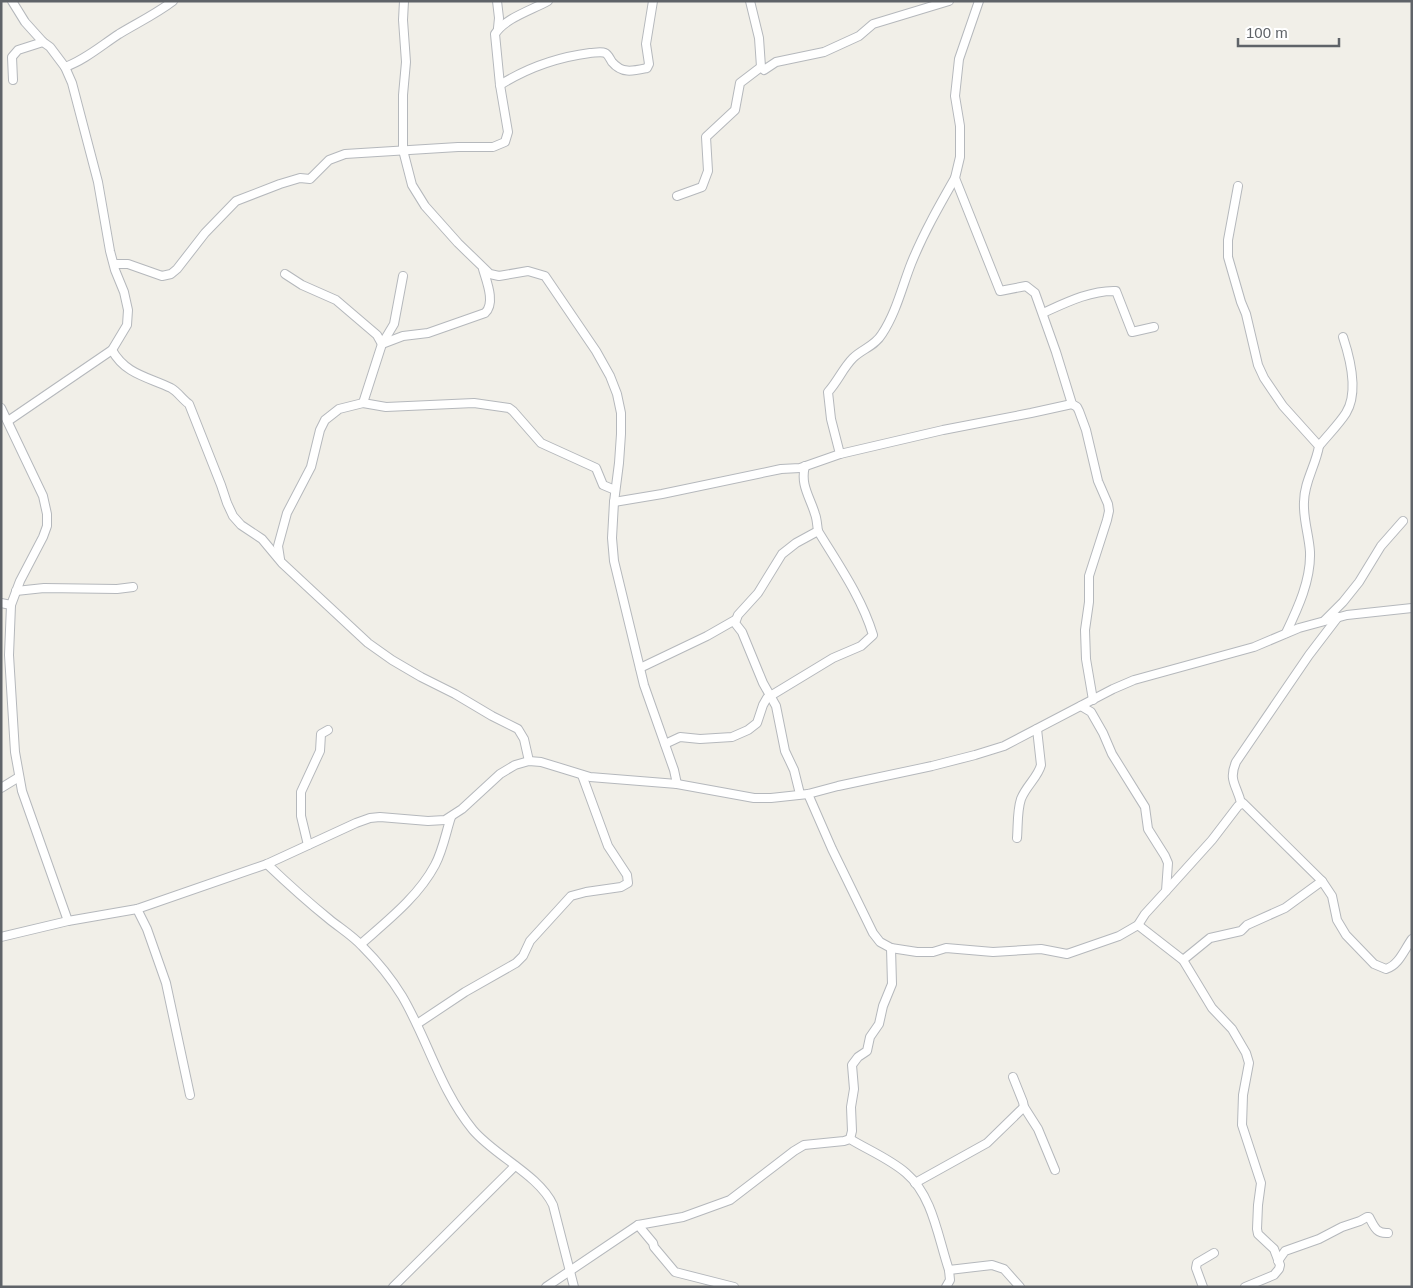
<svg xmlns="http://www.w3.org/2000/svg" width="1413" height="1288" font-family="Arial,sans-serif">
	<style>
		.lines { fill: none; stroke-linecap: round; stroke-linejoin: round }
		.minor-casing { stroke: #b5b8bc; stroke-width: 10 }
		.minor { stroke: #fff; stroke-width: 8 }
	</style>
	<rect width="100%" height="100%" fill="#f1efe8"/>
	<g class="lines">
		<g class="minor-casing">
			<g id="minor">
				<path d="M12,1L25,22L43,42L50,47L65,67C85,60 102,45 119,34C137,23 156,14 173,1"/>
				<polyline points="404,1 403,20 406,62 403,95 403,150 412,185 425,206 458,243 490,274 499,276 528,271 545,276 596,351 610,376 617,394 621,413 621,434 619,463 614,502 612,538 614,561 644,685 674,770 677,784"/>
				<polyline points="497,1 499,18 498,28"/>
				<polyline points="750,1 759,38 761,67 764,70 776,62 824,52 859,36 873,24 949,1"/>
				<polyline points="979,1 959,59 955,96 960,126 960,157 955,178 1000,291 1026,286 1035,293 1056,352 1072,404 1077,407 1079,411 1086,430 1098,481 1108,504 1109,511 1107,520 1089,576 1089,602 1085,630 1086,659 1093,700"/>
				<polyline points="13,80 12,57 18,50 43,42"/>
				<path d="M500,85C527,68 559,57 590,53C594,53 601,51 605,53C608,54 610,59 612,62C622,74 633,71 647,68L649,64L646,44L653,1"/>
				<path d="M1238,186L1228,240V257L1241,302L1246,314L1258,365L1264,378L1283,406L1319,446C1316,465 1304,482 1304,502C1303,519 1309,535 1310,552C1311,580 1298,608 1286,633"/>
				<polyline points="677,196 702,187 708,171 706,137 735,110 740,83 761,67"/>
				<path d="M114,264H128L162,276L171,274L177,269L205,233L236,201L280,184L300,178L310,179L329,160L345,154L458,147H493L505,142L508,132L500,85L495,34C505,18 532,10 548,1"/>
				<path d="M285,274L302,285L336,300L377,335L382,344L403,336L428,333L485,313C496,303 486,280 483,269"/>
				<path d="M1043,313C1065,303 1091,290 1116,291L1132,332L1154,327"/>
				<path d="M112,350C125,374 148,377 171,388C178,392 182,399 189,404L221,485L227,503L233,516L241,525L262,539L282,563L368,643L392,660L421,677L455,694L492,716L518,729L524,739L529,761"/>
				<polyline points="363,403 382,344 394,324 403,276"/>
				<polyline points="1,408 43,496 47,514 47,526 43,537 20,581 11,605 9,655 15,752 22,791 68,921"/>
				<polyline points="8,421 112,350 127,325 128,310 124,292 115,270 110,251 98,182 72,83 65,67"/>
				<path d="M1319,446C1328,435 1339,424 1346,413C1359,392 1350,358 1343,337"/>
				<path d="M840,454L831,419L828,392C838,381 843,368 853,358C862,349 875,346 882,334C896,313 902,287 911,264C923,234 939,206 955,178"/>
				<polyline points="614,502 662,494 781,469 800,468 840,454 943,430 1031,413 1072,404"/>
				<polyline points="280,559 278,546 287,513 311,467 320,430 325,420 339,409 363,403 386,407 474,403 509,408 513,411 541,443 596,468 603,485 615,490"/>
				<polyline points="16,591 44,588 117,589 133,587"/>
				<polyline points="1,603 11,605"/>
				<polyline points="1325,620 1343,602 1359,582 1381,546 1403,521"/>
				<polyline points="640,668 707,636 735,620"/>
				<path d="M665,744L680,737L700,739L732,737L748,730L757,723L763,705L767,698L833,658L861,646L873,635C862,598 838,564 818,531"/>
				<polyline points="1,788 19,777"/>
				<path d="M800,794L794,770L785,751L776,706L763,683L742,632L735,623L738,615L758,593L782,554L796,543L818,531C817,525 817,519 815,514C810,497 800,485 805,466"/>
				<polyline points="808,794 832,849 873,933 880,942 891,948 917,952 933,952 946,948 993,952 1041,949 1067,954 1119,936 1138,925 1145,914 1166,891 1168,863 1165,856 1148,829 1145,807 1140,799 1112,754 1103,733 1091,712 1081,706"/>
				<path d="M1241,803C1237,785 1228,781 1236,762L1309,655L1338,617"/>
				<path d="M1017,838C1018,826 1017,811 1021,799C1026,786 1038,777 1041,765L1037,729"/>
				<polyline points="308,845 301,816 301,792 320,751 321,734 328,730"/>
				<path d="M267,864C287,883 308,902 329,919C340,928 353,936 362,946C377,961 391,978 402,996C428,1040 440,1090 473,1130C495,1156 539,1175 553,1205L574,1287"/>
				<path d="M1166,891L1212,840L1238,806L1243,803L1322,881L1332,896L1337,920L1346,935L1374,964L1386,969C1399,965 1404,950 1412,939"/>
				<polyline points="137,909 147,929 166,983 190,1095"/>
				<polyline points="1138,925 1183,960 1212,1008 1232,1029 1246,1053 1249,1063 1243,1095 1242,1125 1261,1183 1258,1205 1257,1229 1258,1234 1274,1249 1280,1265 1279,1269 1274,1275 1245,1287"/>
				<polyline points="1,937 68,921 137,909 267,864 356,823 370,818 380,817 428,821 445,820 462,809 500,774 515,765 529,761 541,762 590,777 677,784 754,798 771,798 808,794 838,786 932,766 975,755 1004,746 1113,689 1134,680 1254,647 1299,628 1347,615 1412,608"/>
				<path d="M361,944C387,921 418,897 435,865C443,850 446,832 451,817"/>
				<polyline points="1183,960 1210,938 1241,931 1247,925 1285,908 1322,881"/>
				<polyline points="417,1024 465,992 516,963 523,956 530,941 571,896 586,892 621,887 628,883 627,875 608,846 582,775"/>
				<polyline points="1013,1077 1023,1102 1024,1107 1038,1129 1055,1170"/>
				<polyline points="850,1139 852,1131 851,1107 854,1089 852,1065 858,1057 867,1051 870,1037 879,1024 883,1006 892,984 891,948"/>
				<polyline points="915,1183 987,1143 1024,1107"/>
				<polyline points="638,1225 653,1243 654,1247 675,1272 734,1287"/>
				<path d="M1278,1261L1285,1251L1319,1239L1342,1227L1360,1221L1367,1217H1369C1374,1226 1376,1234 1388,1233"/>
				<polyline points="949,1270 992,1265 1004,1269 1020,1287"/>
				<polyline points="393,1287 515,1166"/>
				<path d="M546,1287L638,1225L683,1217L730,1200L794,1151L804,1145L844,1141L850,1139C868,1150 890,1159 906,1173C933,1196 938,1238 949,1270L950,1280L946,1287"/>
				<polyline points="1203,1287 1196,1268 1197,1263 1214,1253"/>
			</g>
		</g>
		<use href="#minor" class="minor"/>
	</g>
	<rect width="1413" height="1288" fill="none" stroke="#5f6368" stroke-width="5"/>
	<path d="M1238 38v8h101v-8" fill="none" stroke="#5f6368" stroke-width="2.5"/>
	<text x="1246" y="38" font-size="15" fill="#5f6368" stroke="#ffffff" stroke-width="4" paint-order="stroke">100 m</text>
</svg>
